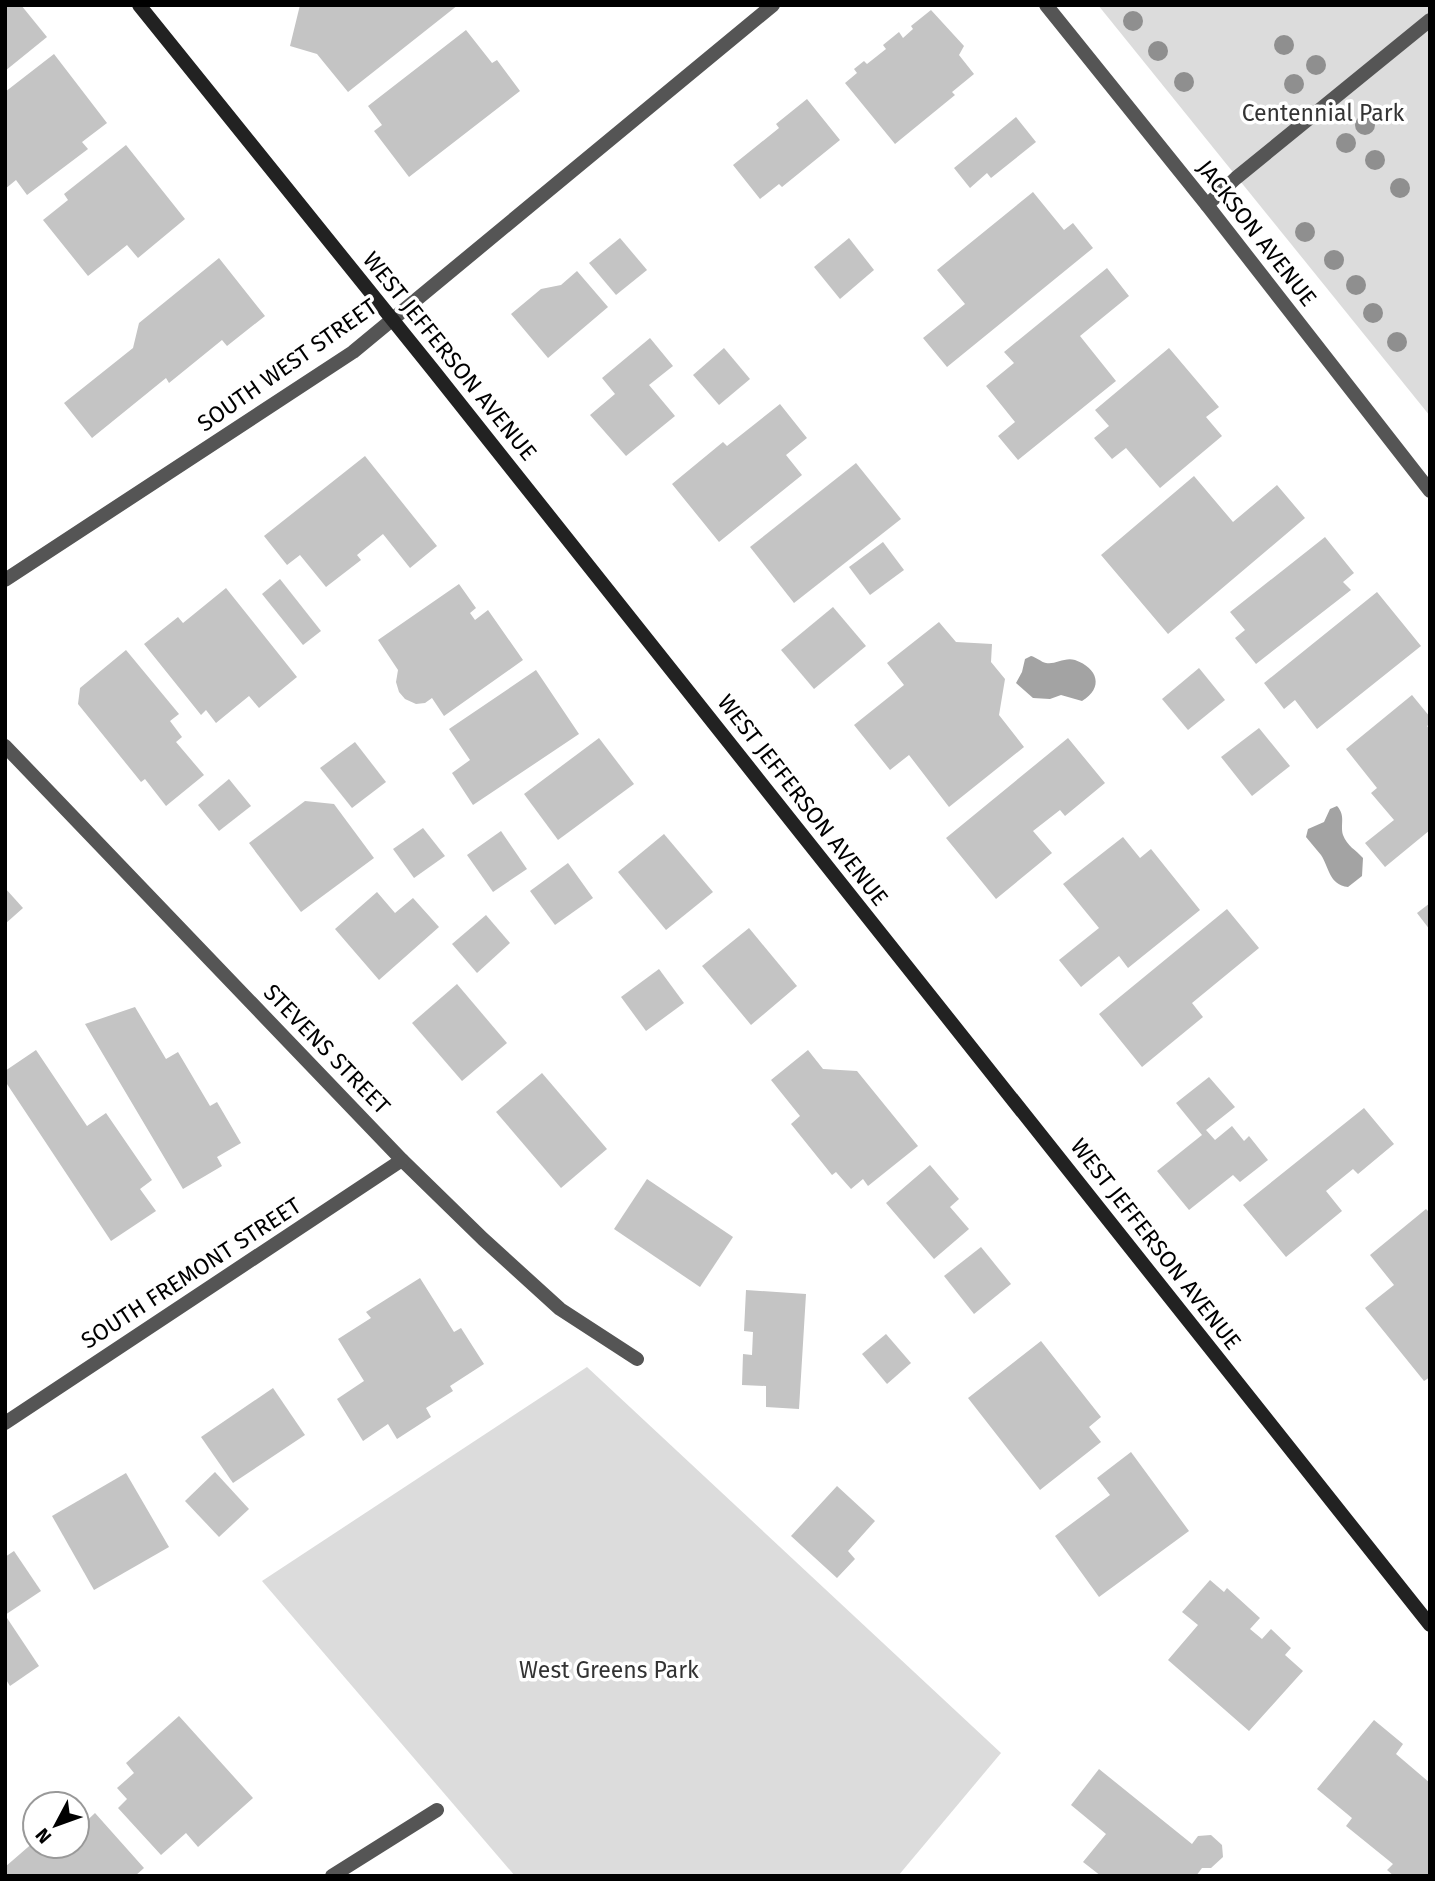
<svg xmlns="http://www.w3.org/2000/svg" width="1435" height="1881" font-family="'Fira Sans',sans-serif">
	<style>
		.green { fill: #dcdcdc }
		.water { fill: #a3a3a3 }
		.building { fill: #c4c4c4 }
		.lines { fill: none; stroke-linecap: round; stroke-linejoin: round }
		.lane { stroke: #555; stroke-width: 14 }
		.street { stroke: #555; stroke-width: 14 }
		.secondary { stroke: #222; stroke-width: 14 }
		.tree { fill: #8f8f8f }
		.labels { text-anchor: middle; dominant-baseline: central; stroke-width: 7; stroke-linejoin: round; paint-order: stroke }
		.park-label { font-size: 23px; fill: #333; stroke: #fff }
		.street-label { font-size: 23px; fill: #000; stroke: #fff }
	</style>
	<rect width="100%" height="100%" fill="#fff"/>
	<g class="green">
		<polygon points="1098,5 1430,5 1430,416"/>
		<polygon points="587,1367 1001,1753 898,1876 515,1876 262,1581"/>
	</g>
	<g class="water">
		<path d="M1031,656C1036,657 1041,662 1046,663C1055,665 1064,657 1075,660C1098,668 1104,688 1082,701L1061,695L1050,699L1033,698L1016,683L1022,672L1025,659Z"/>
		<path d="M1337,806C1346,816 1340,824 1343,835C1347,846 1356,850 1363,858L1362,876L1348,887C1329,885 1329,867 1321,855C1316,849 1311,843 1306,837L1308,829L1324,822L1330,809Z"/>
	</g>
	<g class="building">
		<polygon points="5,5 21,5 47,37 5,71"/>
		<polygon points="300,5 332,7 335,5 458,5 348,92 317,54 290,46"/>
		<polygon points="931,10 964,46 959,55 974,74 952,92 955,95 895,144 845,83 857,73 854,69 864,61 867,64 886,49 883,45 899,32 903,38 913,29 911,26"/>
		<polygon points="466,30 492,63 497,60 520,91 409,177 374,131 382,125 368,106"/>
		<polygon points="54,54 107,123 82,142 88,149 27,195 16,180 5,189 5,92"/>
		<polygon points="807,99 840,140 782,187 779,184 760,199 733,165 779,128 776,124"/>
		<polygon points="1016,117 1036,142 991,178 987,173 970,188 954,168"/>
		<polygon points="126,145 185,219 138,258 127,245 88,276 43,220 68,200 64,194"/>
		<polygon points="1033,192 1064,230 1073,223 1093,248 947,367 923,338 965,304 937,270"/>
		<polygon points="620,238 647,270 616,295 589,263"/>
		<polygon points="849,238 874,270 840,299 814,267"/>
		<polygon points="219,258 265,316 227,346 222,340 169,383 166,378 92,438 64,403 133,348 139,323"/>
		<polygon points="1107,268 1129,296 1080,336 1116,381 1018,460 998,436 1015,422 986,386 1014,363 1004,352"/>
		<polygon points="577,271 608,307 548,358 511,314 541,289 561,285"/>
		<polygon points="650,338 673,366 649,385 675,416 626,456 590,415 615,394 602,378"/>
		<polygon points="724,348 750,379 719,405 693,375"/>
		<polygon points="1169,348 1219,407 1206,417 1222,436 1160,488 1126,448 1112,459 1094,438 1109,426 1095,410"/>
		<polygon points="780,404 807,438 786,455 802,475 719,542 672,484 723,442 727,446"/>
		<polygon points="365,456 437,546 410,568 383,534 357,555 361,560 326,587 300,555 287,565 264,536"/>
		<polygon points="856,463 901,519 794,603 750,547"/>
		<polygon points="1194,476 1233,522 1277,485 1305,518 1168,634 1101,555"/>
		<polygon points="1325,537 1354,573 1343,582 1351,590 1256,664 1235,638 1245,630 1230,612"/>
		<polygon points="883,542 904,570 870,595 849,567"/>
		<polygon points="280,579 321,631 303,645 262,594"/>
		<polygon points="459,584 476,608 470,613 475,620 488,610 523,660 444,716 432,698 425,703 416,704 405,699 399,692 396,682 398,670 378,640"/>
		<polygon points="226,588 297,677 259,708 249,696 216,723 206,710 201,715 144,644 178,617 183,623"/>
		<polygon points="1377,592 1421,646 1317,729 1295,700 1284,709 1264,683"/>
		<polygon points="833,607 866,646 814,689 781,650"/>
		<polygon points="939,622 956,642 992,644 991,662 1005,679 999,715 1024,747 949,807 909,755 890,770 854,725 904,685 887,663"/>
		<polygon points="126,650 179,714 170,721 182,737 176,742 204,775 166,806 145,779 141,782 78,704 80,688"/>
		<polygon points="1199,668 1225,700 1188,730 1162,699"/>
		<polygon points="536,670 579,734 473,805 452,773 470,760 449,729"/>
		<polygon points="1412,695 1430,717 1430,724 1427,726 1430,730 1430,830 1385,867 1365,843 1394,820 1371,793 1377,788 1346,749"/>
		<polygon points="1259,728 1290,766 1252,796 1221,757"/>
		<polygon points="599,738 634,784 558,840 524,794"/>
		<polygon points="1068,738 1105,783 1065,816 1060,810 1033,831 1052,853 996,899 946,838"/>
		<polygon points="355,742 386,782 352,808 320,768"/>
		<polygon points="229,779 251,806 219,831 198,805"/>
		<polygon points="305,801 334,804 374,858 301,912 249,843"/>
		<polygon points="423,828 445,856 414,878 393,849"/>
		<polygon points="501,831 527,869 493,892 467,855"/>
		<polygon points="664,834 713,892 666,930 618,872"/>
		<polygon points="1123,837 1140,858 1151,849 1200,910 1128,968 1119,956 1081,987 1059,960 1099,928 1063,884"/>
		<polygon points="568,863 593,898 555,925 530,891"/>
		<polygon points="5,888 23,908 5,924"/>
		<polygon points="377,892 395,913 413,898 439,927 379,980 335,929"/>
		<polygon points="1430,903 1430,930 1417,913"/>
		<polygon points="1227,909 1259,948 1192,1003 1203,1017 1142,1067 1099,1014"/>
		<polygon points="486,915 510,943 477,973 452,944"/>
		<polygon points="749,928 797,986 751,1025 702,966"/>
		<polygon points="659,969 684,1003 646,1031 621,997"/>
		<polygon points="457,984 507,1043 462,1081 412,1023"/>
		<polygon points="135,1007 166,1059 178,1052 210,1106 217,1102 241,1143 217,1157 222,1166 183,1189 85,1024"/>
		<polygon points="36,1050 87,1126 106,1113 152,1180 140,1189 156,1211 111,1241 5,1081 5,1071"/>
		<polygon points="808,1050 823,1069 857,1071 918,1146 868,1186 863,1179 851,1189 836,1172 832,1175 791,1124 800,1116 771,1080"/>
		<polygon points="542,1073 607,1149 561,1188 496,1112"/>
		<polygon points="1209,1077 1235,1107 1206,1130 1215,1140 1232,1126 1244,1141 1249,1136 1268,1160 1240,1182 1233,1175 1189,1210 1157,1171 1202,1135 1176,1103"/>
		<polygon points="1364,1108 1394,1144 1358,1174 1353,1169 1326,1191 1342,1211 1286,1257 1243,1205"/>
		<polygon points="930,1165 959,1199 950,1207 969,1229 934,1259 886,1203"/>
		<polygon points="647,1179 733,1237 700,1287 614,1229"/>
		<polygon points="1426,1209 1430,1213 1430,1377 1424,1381 1365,1308 1394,1285 1370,1255"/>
		<polygon points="981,1247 1011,1284 974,1314 944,1276"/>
		<polygon points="420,1278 454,1332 461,1328 484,1364 450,1386 453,1391 426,1408 431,1417 397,1439 388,1424 363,1441 337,1399 364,1381 338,1339 371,1318 366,1312"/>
		<polygon points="746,1290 806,1294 799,1409 766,1407 766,1386 742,1385 743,1354 752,1355 753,1332 744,1331"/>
		<polygon points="886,1334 911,1363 887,1384 862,1354"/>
		<polygon points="1041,1341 1101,1417 1089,1427 1101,1442 1040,1490 968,1398"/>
		<polygon points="273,1388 305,1435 233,1483 201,1437"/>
		<polygon points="1131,1452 1189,1531 1099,1597 1055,1536 1110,1495 1097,1478"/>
		<polygon points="215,1472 249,1509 219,1537 185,1501"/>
		<polygon points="126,1473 169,1547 94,1590 52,1516"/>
		<polygon points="837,1486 875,1521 848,1551 855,1559 837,1578 791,1536"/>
		<polygon points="14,1551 41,1591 5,1615 5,1557"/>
		<polygon points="1210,1580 1224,1592 1227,1588 1260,1618 1250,1629 1262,1639 1271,1629 1291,1648 1285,1655 1303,1671 1249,1731 1168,1660 1198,1625 1182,1612"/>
		<polygon points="5,1615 39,1666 10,1686 5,1678"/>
		<polygon points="179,1716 253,1798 198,1847 186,1833 161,1855 118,1808 127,1799 117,1788 134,1773 126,1763"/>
		<polygon points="1374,1720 1403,1744 1396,1754 1430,1783 1428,1793 1430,1795 1430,1876 1394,1876 1387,1870 1393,1864 1346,1826 1352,1818 1317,1789"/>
		<polygon points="1099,1769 1192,1844 1198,1836 1211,1835 1222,1845 1223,1857 1211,1868 1202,1868 1196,1876 1101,1876 1083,1862 1106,1834 1071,1805"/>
		<polygon points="95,1813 144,1868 135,1876 5,1876 5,1867 35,1841 35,1846 77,1846 77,1830"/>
	</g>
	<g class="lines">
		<polyline class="lane" points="1207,205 1236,178 1430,20"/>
		<g class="street">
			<polyline points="1046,5 1207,205 1430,491"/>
			<polyline points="5,580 353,352 773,5"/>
			<polyline points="5,746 402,1160 483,1239 560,1309 637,1359"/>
			<polyline points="5,1423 402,1160"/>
			<polyline points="332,1876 437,1810"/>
		</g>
		<polyline class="secondary" points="139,5 433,370 1430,1625"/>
	</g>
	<g class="tree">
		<circle cx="1133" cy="21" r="10"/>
		<circle cx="1284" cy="45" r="10"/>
		<circle cx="1158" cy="51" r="10"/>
		<circle cx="1316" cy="65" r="10"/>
		<circle cx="1184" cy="82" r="10"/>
		<circle cx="1294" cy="84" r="10"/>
		<circle cx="1365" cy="125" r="10"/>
		<circle cx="1346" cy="143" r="10"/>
		<circle cx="1375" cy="160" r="10"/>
		<circle cx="1400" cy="188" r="10"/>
		<circle cx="1305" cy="232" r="10"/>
		<circle cx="1334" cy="260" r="10"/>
		<circle cx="1356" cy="285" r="10"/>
		<circle cx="1373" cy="313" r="10"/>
		<circle cx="1397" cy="342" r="10"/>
	</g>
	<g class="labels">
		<g class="park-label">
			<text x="1323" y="113">Centennial Park</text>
			<text x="609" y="1670">West Greens Park</text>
		</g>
		<g class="street-label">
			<text transform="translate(1257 233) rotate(52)">JACKSON AVENUE</text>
			<text transform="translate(450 356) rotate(51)">WEST JEFFERSON AVENUE</text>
			<text transform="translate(287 365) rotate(-35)">SOUTH WEST STREET</text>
			<text transform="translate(803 800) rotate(52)">WEST JEFFERSON AVENUE</text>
			<text transform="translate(327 1049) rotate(46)">STEVENS STREET</text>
			<text transform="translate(1156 1244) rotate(52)">WEST JEFFERSON AVENUE</text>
			<text transform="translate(191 1273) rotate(-33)">SOUTH FREMONT STREET</text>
		</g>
	</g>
	<rect width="1435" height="1881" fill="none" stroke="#000000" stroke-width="14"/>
	<g transform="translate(56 1825) rotate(229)"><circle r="33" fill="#ffffff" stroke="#999999" stroke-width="2"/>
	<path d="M0-5L12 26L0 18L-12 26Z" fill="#000000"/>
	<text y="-10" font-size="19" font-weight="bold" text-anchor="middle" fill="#000000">N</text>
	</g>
</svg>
